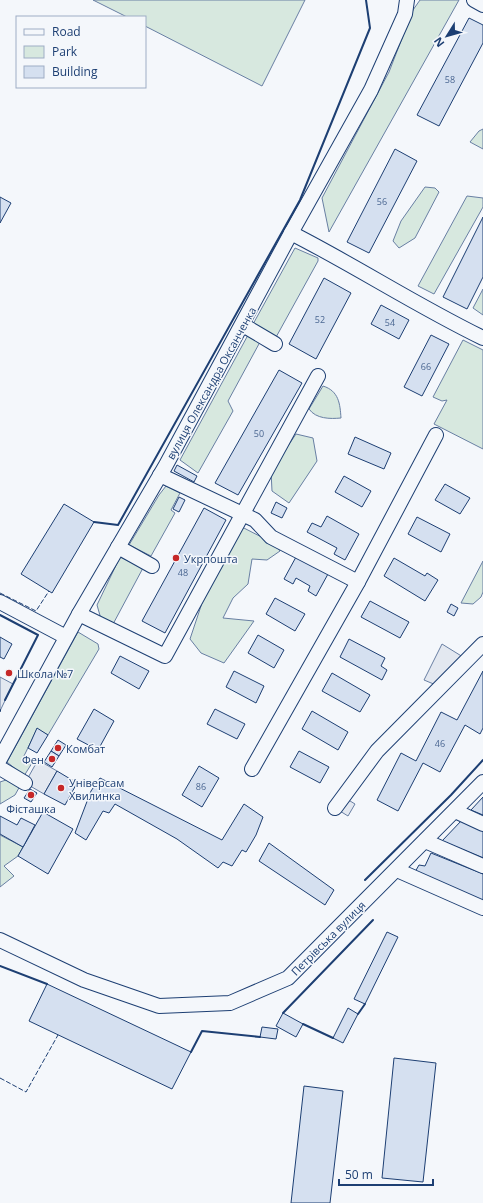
<svg xmlns="http://www.w3.org/2000/svg" width="483" height="1203" font-family="'Open Sans',sans-serif">
	<style>
		.green { fill: #d7e8df; stroke: #687fa3 }
		.parking { fill: #e3e8f0; stroke: #687fa3 }
		.building { fill: #d5e0f0; stroke: #1d3f73 }
		.lines { fill: none; stroke-linecap: round; stroke-linejoin: round }
		.minor-casing { stroke: #1d3f73; stroke-width: 16 }
		.minor { stroke: #f4f7fb; stroke-width: 14 }
		.fence { stroke: #1d3f73; stroke-width: 1; stroke-dasharray: 5 2; stroke-linecap: butt }
		.wall { stroke: #1d3f73; stroke-width: 2 }
		.poi-dot { fill: #c62828; stroke: #f4f7fb; stroke-width: 1.5 }
		.labels { text-anchor: middle; dominant-baseline: central; stroke-width: 3; stroke-linejoin: round; paint-order: stroke }
		.number-label { font-size: 9px; fill: #4b6792 }
		.street-label { font-size: 11px; fill: #1d3f73; stroke: #f4f7fb }
		.poi-label { font-size: 11px; fill: #1d3f73; stroke: #f4f7fb; text-anchor: start }
	</style>
	<rect width="100%" height="100%" fill="#f4f7fb"/>
	<g class="green">
		<polygon points="93,0 305,0 262,86 145,26 145,17 127,17"/>
		<polygon points="420,0 459,0 329,232 322,198 389,72 413,10"/>
		<polygon points="483,129 483,149 470,142 479,131"/>
		<polygon points="425,187 435,188 439,192 415,238 399,248 393,241 401,221"/>
		<polygon points="467,196 483,198 483,207 434,294 418,286"/>
		<polygon points="295,248 318,258 318,261 275,339 252,326"/>
		<polygon points="483,289 483,315 473,308"/>
		<polygon points="248,335 260,342 228,401 233,411 198,473 180,460"/>
		<polygon points="463,340 483,350 483,449 434,424 447,400 442,401 433,397"/>
		<path d="M323,386C339,391 340,404 341,418C330,419 316,419 309,409Z"/>
		<polygon points="296,434 313,438 317,461 289,503 272,491 271,471"/>
		<polygon points="166,486 180,493 171,510 175,513 151,556 129,545 159,495"/>
		<polygon points="240,526 275,544 280,551 267,560 252,559 248,584 233,598 223,618 254,621 224,663 201,653 190,639 204,597"/>
		<polygon points="120,557 143,568 112,626 101,619 97,605"/>
		<polygon points="483,561 483,592 481,597 473,604 461,603"/>
		<polygon points="78,632 98,644 99,649 48,735 37,729 24,756 32,763 24,776 7,762"/>
		<polygon points="9,779 20,786 15,795 0,804 0,782"/>
		<polygon points="0,835 23,847 18,856 4,866 14,876 0,887"/>
	</g>
	<g class="parking">
		<polygon points="442,644 463,657 436,685 424,680"/>
		<polygon points="0,677 13,684 0,711"/>
		<polygon points="38,760 57,771 44,794 25,783"/>
		<polygon points="342,796 355,804 348,816 335,808"/>
	</g>
	<g class="building">
		<polygon points="469,18 483,25 483,43 439,126 417,115"/>
		<polygon points="395,149 417,161 369,253 347,242"/>
		<polygon points="0,197 11,203 0,223"/>
		<polygon points="483,217 483,277 467,309 443,297"/>
		<polygon points="324,278 351,293 316,359 289,344"/>
		<polygon points="381,305 409,320 399,339 371,324"/>
		<polygon points="431,335 449,344 422,396 404,387"/>
		<polygon points="279,370 302,383 238,495 215,483"/>
		<polygon points="355,437 391,453 384,469 348,454"/>
		<polygon points="177,465 197,476 194,482 174,471"/>
		<polygon points="344,476 371,491 362,507 335,492"/>
		<polygon points="445,484 470,498 460,514 435,500"/>
		<polygon points="179,497 185,500 179,512 173,509"/>
		<polygon points="276,502 287,508 282,518 271,513"/>
		<polygon points="64,504 94,522 52,593 21,574"/>
		<polygon points="204,508 226,520 165,633 142,621"/>
		<polygon points="327,516 359,534 345,560 334,554 337,548 307,532 312,523 321,527"/>
		<polygon points="417,517 450,534 441,552 408,534"/>
		<polygon points="296,557 328,574 316,596 308,591 310,586 296,578 293,584 284,579"/>
		<polygon points="394,558 425,576 427,573 438,580 425,601 384,576"/>
		<polygon points="275,598 305,614 295,631 266,614"/>
		<polygon points="370,601 409,622 400,638 361,617"/>
		<polygon points="451,604 458,608 454,616 447,612"/>
		<polygon points="258,635 284,650 274,668 248,653"/>
		<polygon points="0,637 12,644 4,659 0,657"/>
		<polygon points="349,639 385,658 381,666 387,670 382,680 340,657"/>
		<polygon points="120,656 149,671 139,689 111,673"/>
		<polygon points="234,671 264,686 256,703 226,687"/>
		<polygon points="483,671 483,728 480,734 465,725 440,772 423,763 398,811 377,800 401,753 416,761 441,712 457,720"/>
		<polygon points="332,673 370,695 360,712 322,691"/>
		<polygon points="94,709 114,721 98,750 77,739"/>
		<polygon points="215,709 245,724 237,739 207,724"/>
		<polygon points="312,711 348,732 338,750 302,729"/>
		<polygon points="37,728 48,735 37,753 28,748"/>
		<polygon points="58,740 66,745 59,756 51,751"/>
		<polygon points="51,751 59,756 52,767 44,762"/>
		<polygon points="299,751 329,767 320,783 290,767"/>
		<polygon points="199,766 219,778 202,807 182,795"/>
		<polygon points="57,771 77,783 65,805 44,794"/>
		<polygon points="100,778 222,840 244,804 263,817 256,835 246,852 242,850 232,866 223,862 218,868 177,839 115,804 109,813 103,811 86,840 75,833 91,791"/>
		<polygon points="30,789 37,793 31,802 24,798"/>
		<polygon points="483,797 483,815 471,810"/>
		<polygon points="43,812 73,829 48,874 18,856"/>
		<polygon points="0,816 17,825 21,818 35,825 23,847 0,834"/>
		<polygon points="462,820 483,829 483,858 442,841"/>
		<polygon points="269,843 334,890 325,905 259,861"/>
		<polygon points="431,853 483,874 483,902 415,872 419,865 425,866"/>
		<polygon points="387,932 398,937 365,1004 354,999"/>
		<polygon points="47,984 191,1052 172,1089 29,1021"/>
		<polygon points="348,1008 358,1014 343,1043 333,1038"/>
		<polygon points="283,1013 303,1024 296,1037 276,1026"/>
		<polygon points="262,1027 278,1029 276,1039 260,1037"/>
		<polygon points="394,1058 436,1063 423,1182 382,1178"/>
		<polygon points="304,1086 343,1091 330,1203 291,1203"/>
	</g>
	<g class="lines">
		<g class="minor-casing">
			<g id="minor">
				<polyline points="474,0 483,5"/>
				<path d="M291,233C356,266 417,306 483,338"/>
				<polyline points="243,325 275,344"/>
				<polyline points="160,475 255,520 271,537 358,582"/>
				<polyline points="118,547 152,566"/>
				<polyline points="0,602 66,637"/>
				<polyline points="79,614 165,656 318,376"/>
				<polyline points="0,759 79,614 166,465 291,233 371,90 405,14 407,0"/>
				<polyline points="0,768 25,783"/>
				<polyline points="252,769 358,582 436,435"/>
				<polyline points="335,808 377,751 483,644"/>
				<polyline points="455,811 483,824"/>
				<polyline points="425,841 483,866"/>
				<polyline points="397,870 483,908"/>
				<polyline points="0,940 84,980 159,1006 230,1003 288,978 483,782"/>
			</g>
		</g>
		<use href="#minor" class="minor"/>
		<g class="fence">
			<polyline points="0,593 36,611 49,591"/>
			<polyline points="0,1078 26,1092 58,1035"/>
		</g>
		<g class="wall">
			<polyline points="94,522 118,525 300,200 370,28 366,0"/>
			<polyline points="0,615 38,635 5,700"/>
			<polyline points="0,711 0,710"/>
			<polyline points="365,880 451,795 483,760"/>
			<polyline points="0,966 47,984"/>
			<polyline points="283,1013 373,920"/>
			<polyline points="358,1014 365,1004"/>
			<polyline points="303,1024 333,1038"/>
			<polyline points="191,1052 202,1031 260,1037"/>
		</g>
	</g>
	<g class="poi-dot">
		<circle cx="176" cy="558" r="4"/>
		<circle cx="9" cy="673" r="4"/>
		<circle cx="58" cy="748" r="4"/>
		<circle cx="52" cy="759" r="4"/>
		<circle cx="61" cy="788" r="4"/>
		<circle cx="31" cy="795" r="4"/>
	</g>
	<g class="labels">
		<g class="number-label">
			<text x="450" y="79">58</text>
			<text x="382" y="201">56</text>
			<text x="320" y="319">52</text>
			<text x="390" y="322">54</text>
			<text x="426" y="366">66</text>
			<text x="259" y="433">50</text>
			<text x="183" y="572">48</text>
			<text x="440" y="743">46</text>
			<text x="201" y="786">86</text>
		</g>
		<g class="street-label">
			<text transform="translate(211 383) rotate(-61)">вулиця Олександра Оксанченка</text>
			<text transform="translate(328 938) rotate(-45)">Петрівська вулиця</text>
		</g>
		<g class="poi-label">
			<text x="184" y="558">Укрпошта</text>
			<text x="17" y="673">Школа №7</text>
			<text x="66" y="748">Комбат</text>
			<text x="44" y="759" text-anchor="end">Фен</text>
			<text x="69" y="782">Універсам<tspan x="69" dy="13">Хвилинка</tspan></text>
			<text x="31" y="808" text-anchor="middle">Фісташка</text>
		</g>
	</g>
	<rect x="16" y="16" width="130" height="72" fill="#f4f7fb" stroke="#9eadc5"/>
	<rect x="24" y="29" width="20" height="6" fill="#f4f7fb" stroke="#9eadc5"/>
	<text x="52" y="36" font-size="12" fill="#1d3f73">Road</text>
	<rect x="24" y="46" width="20" height="12" fill="#d7e8df" stroke="#9eadc5"/>
	<text x="52" y="56" font-size="12" fill="#1d3f73">Park</text>
	<rect x="24" y="66" width="20" height="12" fill="#d5e0f0" stroke="#9eadc5"/>
	<text x="52" y="76" font-size="12" fill="#1d3f73">Building</text>
	<g transform="translate(447 36) rotate(233)" stroke="#f4f7fb" stroke-width="3" paint-order="stroke">
	<path d="M0-3L7 15L0 10L-7 15Z" fill="#1d3f73"/>
	<text y="-6" font-size="11" font-weight="bold" text-anchor="middle" fill="#1d3f73">N</text>
	</g>
	<path d="M339 1179v6h94v-6" fill="none" stroke="#1d3f73" stroke-width="2"/>
	<text x="345" y="1179" font-size="12" fill="#1d3f73" stroke="#f4f7fb" stroke-width="3" paint-order="stroke">50 m</text>
</svg>
